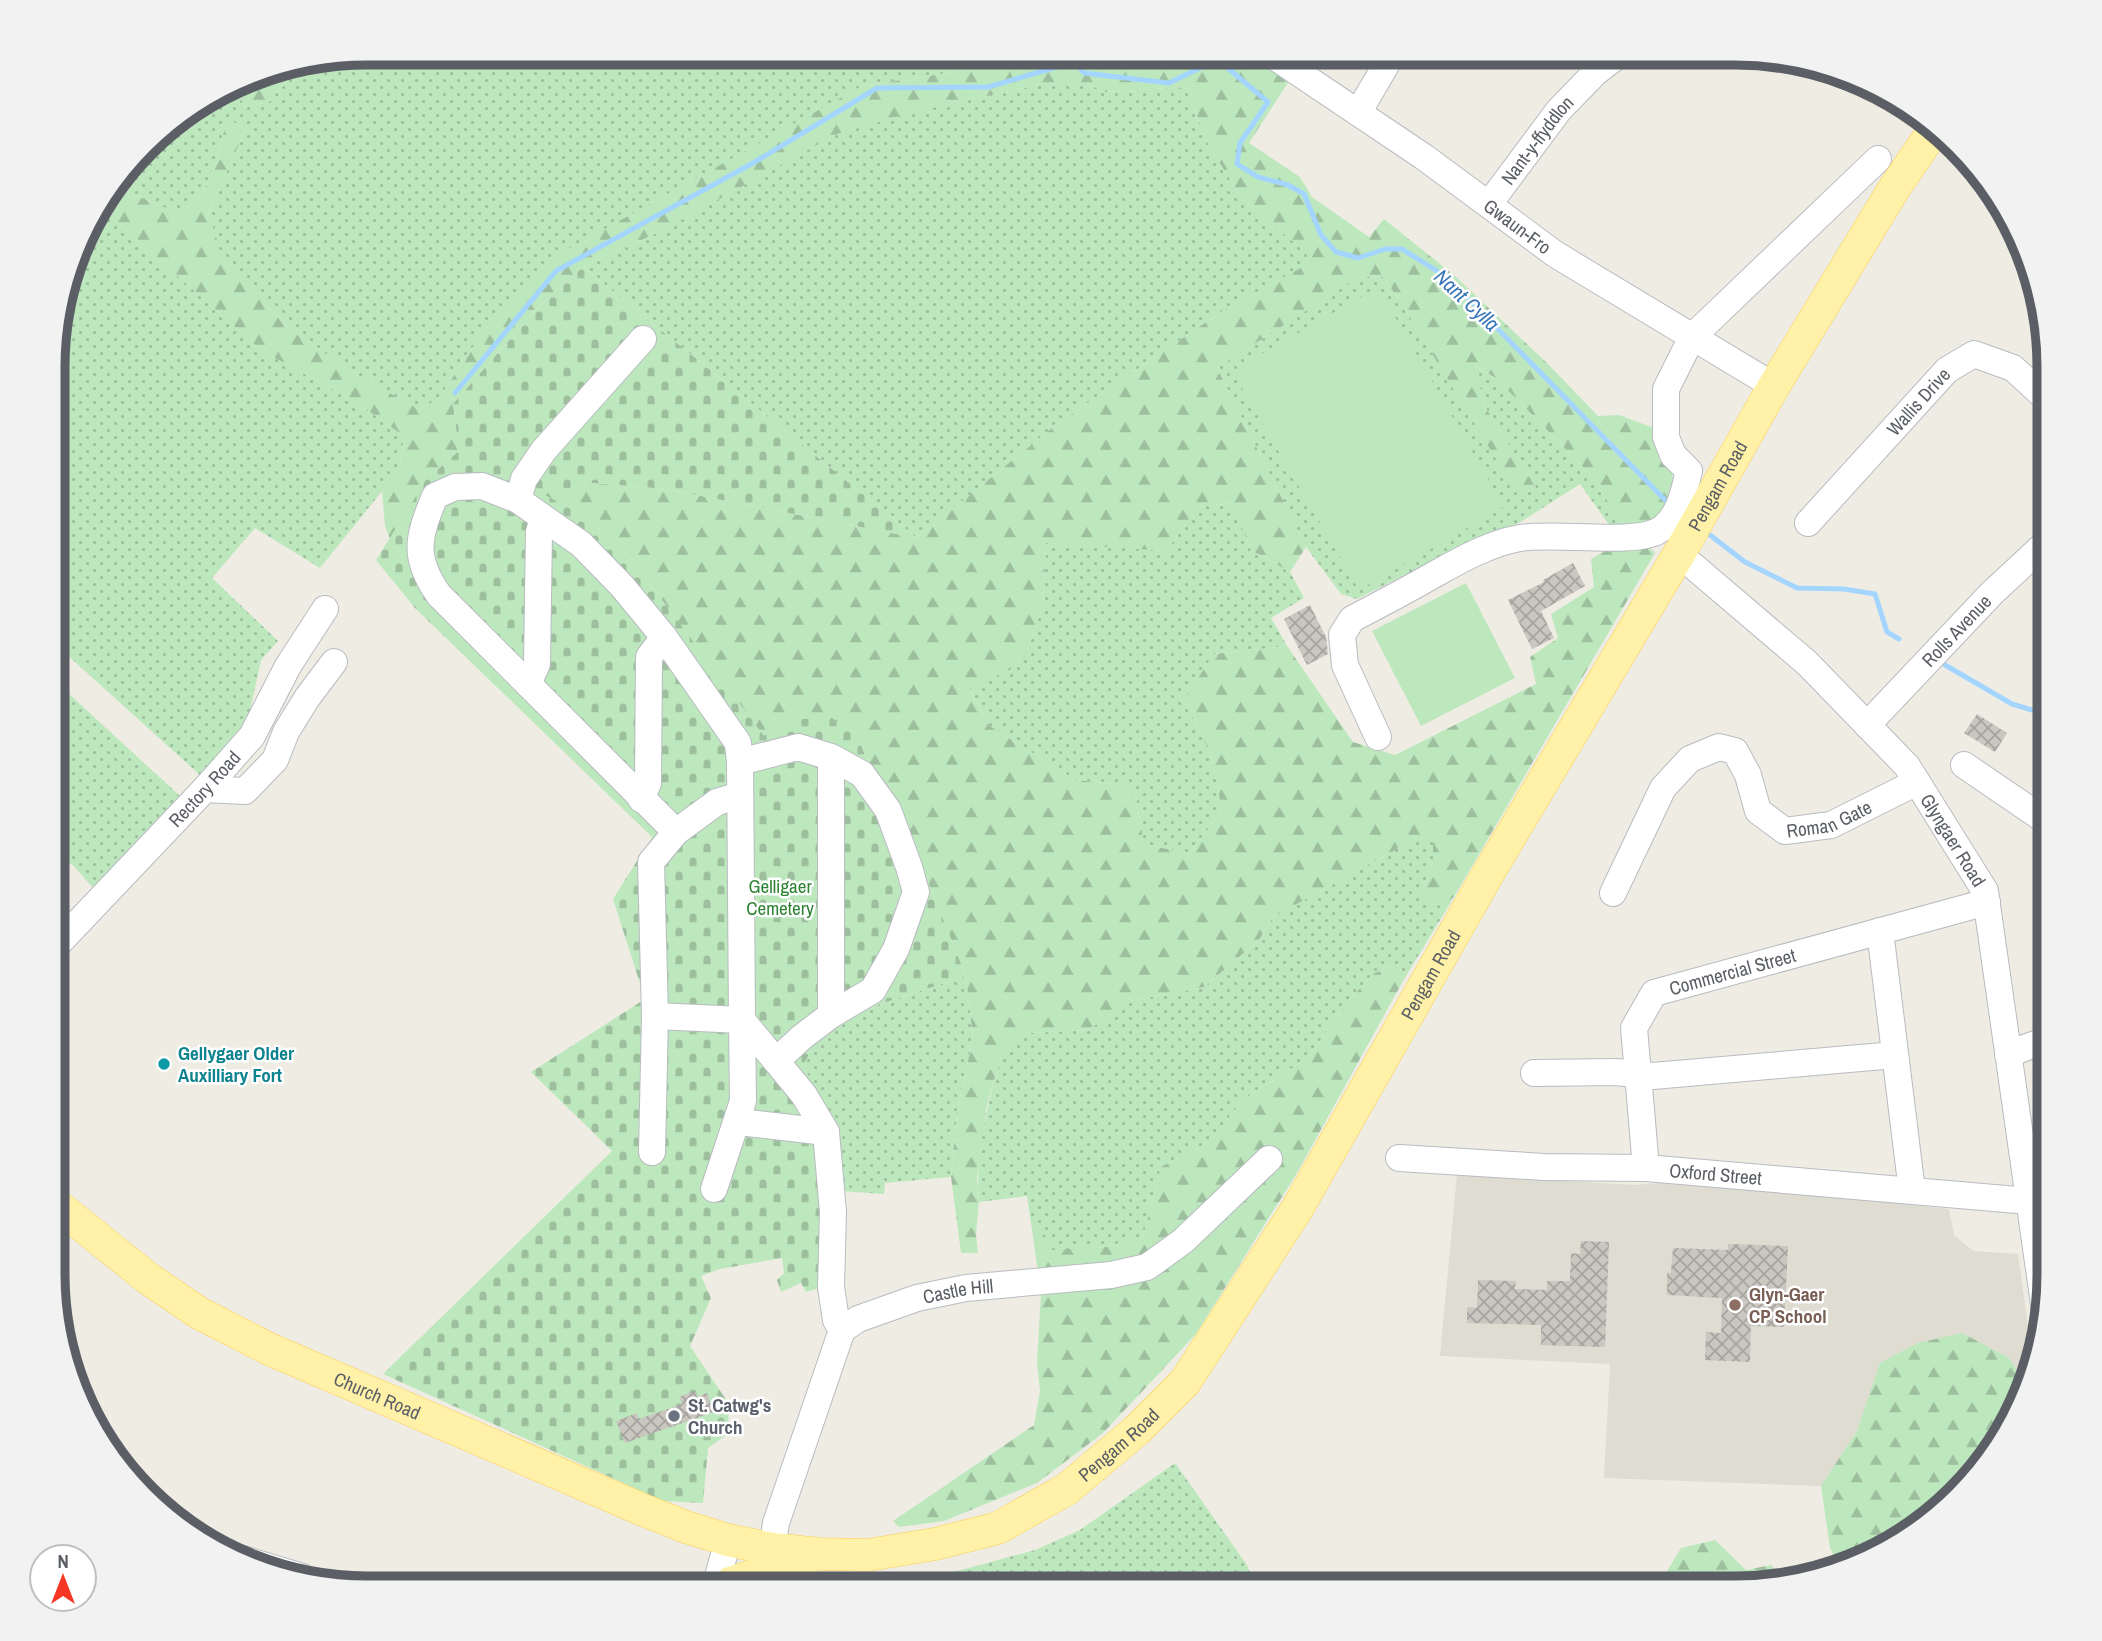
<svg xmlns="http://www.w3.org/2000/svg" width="2102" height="1641" font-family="'Archivo Narrow',sans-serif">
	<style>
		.education { fill: #dfdcd2 }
		.grass { fill: url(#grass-dots) }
		.forest { fill: url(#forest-firs) }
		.cemetery { fill: url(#cemetery-stones) }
		.pitch { fill: #bde8be }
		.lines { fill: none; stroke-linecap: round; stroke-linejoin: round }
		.stream { stroke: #a3d5ff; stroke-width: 5 }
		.building { fill: url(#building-cross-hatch) }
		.minor-casing { stroke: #b8bbc0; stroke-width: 28 }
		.major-casing { stroke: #fbce50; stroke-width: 33 }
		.minor { stroke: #fff; stroke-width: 26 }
		.major { stroke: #fff2a8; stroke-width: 32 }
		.culture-dot { fill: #0f9aa8; stroke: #fff; stroke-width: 2.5 }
		.education-dot { fill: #8d6e63; stroke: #fff; stroke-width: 2.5 }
		.worship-dot { fill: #6b7280; stroke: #fff; stroke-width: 2.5 }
		.labels { text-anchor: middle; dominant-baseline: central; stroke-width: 5; stroke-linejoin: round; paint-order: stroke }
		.street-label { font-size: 19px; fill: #5b5f65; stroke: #fff }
		.park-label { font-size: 19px; fill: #2e8233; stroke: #fff }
		.culture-label { font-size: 19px; font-weight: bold; fill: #0d838f; stroke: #fff; text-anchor: start }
		.education-label { font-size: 19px; font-weight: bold; fill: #785e54; stroke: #fff; text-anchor: start }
		.worship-label { font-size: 19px; font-weight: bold; fill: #5b616d; stroke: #fff; text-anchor: start }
		.water-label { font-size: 21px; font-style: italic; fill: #3875b8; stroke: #fff }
		.rim { fill: none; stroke: #5b5f65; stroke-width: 9 }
	</style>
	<defs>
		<pattern id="grass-dots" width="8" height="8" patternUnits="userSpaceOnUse" patternTransform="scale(1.75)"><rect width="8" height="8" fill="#bde8be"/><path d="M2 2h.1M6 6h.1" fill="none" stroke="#9dbf9e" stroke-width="1.8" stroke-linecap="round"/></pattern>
		<pattern id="forest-firs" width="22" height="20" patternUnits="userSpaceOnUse" patternTransform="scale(1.75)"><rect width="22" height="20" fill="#bde8be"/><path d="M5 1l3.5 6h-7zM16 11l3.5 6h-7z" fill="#9dbf9e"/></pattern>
		<pattern id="cemetery-stones" width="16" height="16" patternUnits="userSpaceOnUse" patternTransform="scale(1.75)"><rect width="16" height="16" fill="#bde8be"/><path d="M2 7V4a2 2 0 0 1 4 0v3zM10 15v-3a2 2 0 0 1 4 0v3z" fill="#9dbf9e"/></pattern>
		<pattern id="building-cross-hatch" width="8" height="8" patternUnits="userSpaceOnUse" patternTransform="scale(1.75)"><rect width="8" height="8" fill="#cac6c0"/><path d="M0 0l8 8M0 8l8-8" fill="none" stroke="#a7a4a0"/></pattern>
	</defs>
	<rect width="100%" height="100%" fill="#efede3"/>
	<polygon class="education" points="1457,1174 1634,1185 1688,1181 1949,1209 1954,1235 1973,1251 2018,1254 2033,1362 2025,1395 1971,1482 1958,1491 1604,1478 1610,1364 1440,1356"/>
	<g class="grass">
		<path d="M367,53H1060L1032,60L862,86L566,251L486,328L439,398L420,410L350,371L286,326L222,262L209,212L245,130L232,121L226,123C217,156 212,199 177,213L114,186L160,130L235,87L245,107L269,102L301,63Z"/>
		<polygon points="1047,83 1086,83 1105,92 1186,87 1209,146 1243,200 1316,260 1221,312 1057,424 917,538 583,267 659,232 836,134 917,111"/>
		<polygon points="98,205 262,351 353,400 404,436 399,470 320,568 255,528 212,578 278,641 261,660 248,720 200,775 55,644 55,326 94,210"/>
		<polygon points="1359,276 1383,277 1400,301 1518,494 1536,488 1484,405 1475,366 1496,378 1588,472 1628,531 1612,529 1580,484 1494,539 1414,582 1407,574 1357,599 1341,594 1306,547 1217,368"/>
		<polygon points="1232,503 1251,550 1290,572 1304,598 1271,618 1287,646 1214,654 1184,699 1211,755 1222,810 1190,854 1144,844 1134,786 1075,780 990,726 969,688 1022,663 1043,606 1046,542 1166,551 1198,507"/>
		<polygon points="55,681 181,797 94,889 71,863 54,879"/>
		<path d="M1417,838H1433V862L1420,895L1440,906L1454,897L1403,981L1390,966L1373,974L1344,1006L1308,1058L1244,1099L1208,1143L1161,1167L1143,1237L1106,1247L1052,1251L1045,1235L1031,1223L1027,1196L979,1202C974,1151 989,1101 1002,1052L1030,1033L1088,1030L1130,1001L1204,987L1259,940L1273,917Z"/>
		<polygon points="966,976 973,1038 957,1111 951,1177 885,1183 884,1194 841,1191 802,1066 815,1042 871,1007"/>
		<polygon points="1175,1463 1247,1565 1256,1588 895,1588 1035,1550 1080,1530"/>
	</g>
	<g class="forest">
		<path d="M1060,53H1252L1289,81L1249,143L1300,177L1312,197L1369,237L1384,219L1455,276L1548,364L1598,416L1619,415L1654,428L1661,454L1675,480L1673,501L1655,522L1628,531L1588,472L1496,378L1476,366L1484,405L1536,488L1518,495L1400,301L1383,277L1360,276L1217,368L1306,547L1290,572L1251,550L1232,503L1198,507L1166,551L1046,543L1043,606L1022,664L969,689L990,726L1075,780L1134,786L1144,844L1190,854L1222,810L1211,755L1184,699L1214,654L1287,646L1353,742L1395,755L1536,684L1530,657L1558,638L1551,614L1594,587L1591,559L1618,544L1646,543L1655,553L1454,897L1440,906L1420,895L1433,862V839L1417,838L1273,917L1259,940L1204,987L1130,1001L1088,1030L1030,1033L1002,1052L986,1110L977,1178L979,1202L976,1234L978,1253H961L951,1177L957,1111L973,1038L966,976L910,838L876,780L855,732L791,720L764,737L632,560L583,515L542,494L592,483L666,489L917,538L1057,424L1221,312L1315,260L1243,200L1209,146L1186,87L1105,92L1086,83H1047L917,111L837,134L659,232L583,267L540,305L453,404L459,451L390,539L385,526L382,491L399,470L404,436L353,400L262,351L98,205L114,186L177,213C212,199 217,156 226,123L232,121L245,130L209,212L223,262L286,326L350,371L420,410L439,398L486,328L565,251L862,86L1032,60Z"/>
		<polygon points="301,63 269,102 245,107 235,87 266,69"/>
		<polygon points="1390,966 1403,981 1297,1173 1196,1334 1103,1433 1037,1483 944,1521 899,1527 893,1521 1034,1425 1040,1391 1037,1362 1041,1293 1031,1223 1045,1235 1052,1250 1106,1247 1143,1237 1161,1167 1208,1143 1244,1099 1308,1058 1344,1006 1373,974"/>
		<polygon points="1962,1333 2009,1358 2027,1387 2025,1395 1971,1482 1856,1564 1840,1568 1830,1548 1821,1486 1857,1431 1880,1363 1918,1343"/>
		<polygon points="1715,1540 1746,1570 1771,1565 1783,1579 1735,1588 1660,1588 1660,1583 1681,1548"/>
	</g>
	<polygon class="cemetery" points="583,267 917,538 666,489 592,483 543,494 583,515 632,560 764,736 791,720 830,717 855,732 876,780 910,838 966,976 871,1007 815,1042 803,1066 829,1111 842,1148 839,1256 824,1287 806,1292 801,1283 781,1292 777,1280 784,1273 782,1258 720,1269 701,1276 711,1298 690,1346 729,1404 728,1434 708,1448 703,1503 663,1501 383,1374 612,1151 531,1072 645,999 613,899 652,837 415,608 376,560 426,480 459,451 453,404 540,305"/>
	<g class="pitch">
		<polygon points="1378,287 1504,507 1359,590 1232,371"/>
		<polygon points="1466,583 1515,678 1421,726 1372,631"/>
	</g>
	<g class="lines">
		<g class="stream">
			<polyline points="1067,53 1084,73 1169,83 1206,65 1223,64 1268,102 1240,143 1237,164 1258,177 1288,185 1304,194 1321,235 1336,252 1358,258 1385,249 1402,249 1448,278 1670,505"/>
			<polyline points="455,393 556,271 753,163 877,88 988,87 1074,62"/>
			<polyline points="1710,535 1745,562 1797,588 1844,589 1875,594 1887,632 1899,639"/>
			<polyline points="1945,665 2012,704 2049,715"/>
		</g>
	</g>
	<g class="building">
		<polygon points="1573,563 1585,586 1541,611 1554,638 1532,649 1508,600 1544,582 1543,580"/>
		<polygon points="1310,605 1326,637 1328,654 1307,665 1284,619"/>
		<polygon points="1977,714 2007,733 1995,752 1964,733"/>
		<polygon points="1581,1241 1609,1242 1605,1347 1541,1345 1541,1325 1467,1323 1467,1307 1477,1308 1478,1280 1516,1281 1515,1289 1547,1290 1547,1281 1570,1281 1571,1253 1580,1254"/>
		<polygon points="1728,1244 1788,1246 1784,1327 1751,1326 1750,1362 1705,1360 1706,1332 1721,1333 1722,1298 1667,1295 1667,1273 1671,1273 1673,1248 1728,1250"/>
		<polygon points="695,1391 697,1397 707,1393 714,1412 625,1443 616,1421 637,1413 639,1419 682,1404 679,1397"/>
	</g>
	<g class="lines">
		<g class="minor-casing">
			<g id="minor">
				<path id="s1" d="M1269,53L1424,157L1555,254L1774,386"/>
				<polyline points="1358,113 1393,53"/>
				<path id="s2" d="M1489,204L1559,110L1596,72L1621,53"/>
				<polyline points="518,500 524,479 544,450 643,339"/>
				<path id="s3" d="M1808,523L1947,370L1974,354L2013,368L2049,401"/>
				<path id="s4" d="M1679,554L1807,663L1907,766L1985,891L2045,1311"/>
				<polyline points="528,684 537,664 539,532 543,518"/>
				<path id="s5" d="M1867,725L1992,593L2049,540"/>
				<path d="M1378,737L1345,665L1342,635L1352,619C1381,604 1409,589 1437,573C1462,559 1491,543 1520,538C1554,532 1632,545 1658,531C1679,519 1684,492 1689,471L1673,455L1666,437V389L1692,337L1878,159"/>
				<polyline points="740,762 798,747 831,757 862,774 888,810 909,867 916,892 896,949 873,990 831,1015 831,757"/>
				<polyline points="1964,765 2049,823"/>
				<polyline points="205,789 245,791 275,760 286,732 307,698 334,662"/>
				<polyline points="641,799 648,783 649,657 664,637"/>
				<polyline points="676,832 717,802 740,795"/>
				<path id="s6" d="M1613,893L1663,788L1690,759L1719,747L1735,751L1748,775L1758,811L1785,831L1831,825L1917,782"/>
				<polyline points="1880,931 1912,1191"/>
				<path id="s7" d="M54,948L205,789L252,736L288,666L325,609"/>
				<polyline points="655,1016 742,1020 743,1101 714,1189"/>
				<polyline points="2008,1054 2049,1039"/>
				<polyline points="776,1061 802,1037 831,1015"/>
				<polyline points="1534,1073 1616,1072 1653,1076 1895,1055"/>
				<polyline points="738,1117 748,1123 826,1132"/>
				<path d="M652,1152L655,1016L651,862L676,832L439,595C412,557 418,537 435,496L455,487L482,486L518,500L581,544L622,586L664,637L738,743L740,762L742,1020L804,1095L826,1132L833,1212L831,1287L836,1320L842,1330"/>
				<path id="s8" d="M1399,1158L1544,1167L1646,1168L2029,1201"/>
				<path id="s9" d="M1646,1168L1634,1028L1654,993L1987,902"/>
				<path id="s10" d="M772,1549L776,1523L842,1330L858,1319L917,1298L966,1288L1111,1275L1147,1267L1183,1241L1269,1159"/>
				<polyline points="233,1556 302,1577"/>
				<polyline points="715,1588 728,1540"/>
			</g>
		</g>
		<g class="major-casing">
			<g id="major">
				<path id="s11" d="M53,1202L149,1279L199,1313L269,1349L641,1509L686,1527L728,1540L772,1549L820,1554L868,1555L935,1544L998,1528L1067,1489L1137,1430L1185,1382L1297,1209L1489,872L1679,554L1774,386L1895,187L1936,127"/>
				<polyline points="723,1588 730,1583 808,1558"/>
			</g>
		</g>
		<use href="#minor" class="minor"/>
		<use href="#major" class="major"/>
	</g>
	<circle class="culture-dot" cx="164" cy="1064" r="7"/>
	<circle class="education-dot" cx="1735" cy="1305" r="7"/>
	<circle class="worship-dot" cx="674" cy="1416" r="7"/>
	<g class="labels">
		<g class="street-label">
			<text stroke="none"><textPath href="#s2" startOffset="80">Nant-y-ffyddlon</textPath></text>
			<text stroke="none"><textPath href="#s1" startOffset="303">Gwaun-Fro</textPath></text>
			<text stroke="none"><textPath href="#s3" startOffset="164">Wallis Drive</textPath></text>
			<text stroke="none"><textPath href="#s11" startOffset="2315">Pengam Road</textPath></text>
			<text stroke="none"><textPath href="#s5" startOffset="130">Rolls Avenue</textPath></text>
			<text stroke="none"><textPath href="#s7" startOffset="219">Rectory Road</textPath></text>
			<text stroke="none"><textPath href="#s6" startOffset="348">Roman Gate</textPath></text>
			<text stroke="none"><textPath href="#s4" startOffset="399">Glyngaer Road</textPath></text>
			<text stroke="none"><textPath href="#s9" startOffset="262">Commercial Street</textPath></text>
			<text stroke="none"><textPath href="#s11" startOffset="1748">Pengam Road</textPath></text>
			<text stroke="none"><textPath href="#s8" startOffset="317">Oxford Street</textPath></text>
			<text stroke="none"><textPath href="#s10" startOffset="354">Castle Hill</textPath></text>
			<text stroke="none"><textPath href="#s11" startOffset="380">Church Road</textPath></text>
			<text stroke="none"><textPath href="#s11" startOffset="1181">Pengam Road</textPath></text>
		</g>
		<g class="park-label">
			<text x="780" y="886">Gelligaer<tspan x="780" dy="22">Cemetery</tspan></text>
		</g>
		<g class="culture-label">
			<text x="178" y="1053">Gellygaer Older<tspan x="178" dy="22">Auxilliary Fort</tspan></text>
		</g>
		<g class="education-label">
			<text x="1749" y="1294">Glyn-Gaer<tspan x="1749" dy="22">CP School</tspan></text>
		</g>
		<g class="worship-label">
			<text x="688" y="1405">St. Catwg's<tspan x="688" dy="22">Church</tspan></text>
		</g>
		<g class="water-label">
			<text transform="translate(1467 300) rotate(43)">Nant Cylla</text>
		</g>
	</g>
	<path d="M0 0H2102V1641H0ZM367 65H1735A302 302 0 0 1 2037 367V1274A302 302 0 0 1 1735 1576H367A302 302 0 0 1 65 1274V367A302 302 0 0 1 367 65Z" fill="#f2f2f3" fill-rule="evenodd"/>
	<path class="rim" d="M367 65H1735A302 302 0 0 1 2037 367V1274A302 302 0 0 1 1735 1576H367A302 302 0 0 1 65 1274V367A302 302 0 0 1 367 65Z"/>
	<g transform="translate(63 1578)"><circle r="33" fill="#ffffff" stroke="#bdbfc1" stroke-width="2"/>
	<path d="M0-5L12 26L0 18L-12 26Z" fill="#f53723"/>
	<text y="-10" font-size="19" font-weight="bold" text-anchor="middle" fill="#5b5f65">N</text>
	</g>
</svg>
